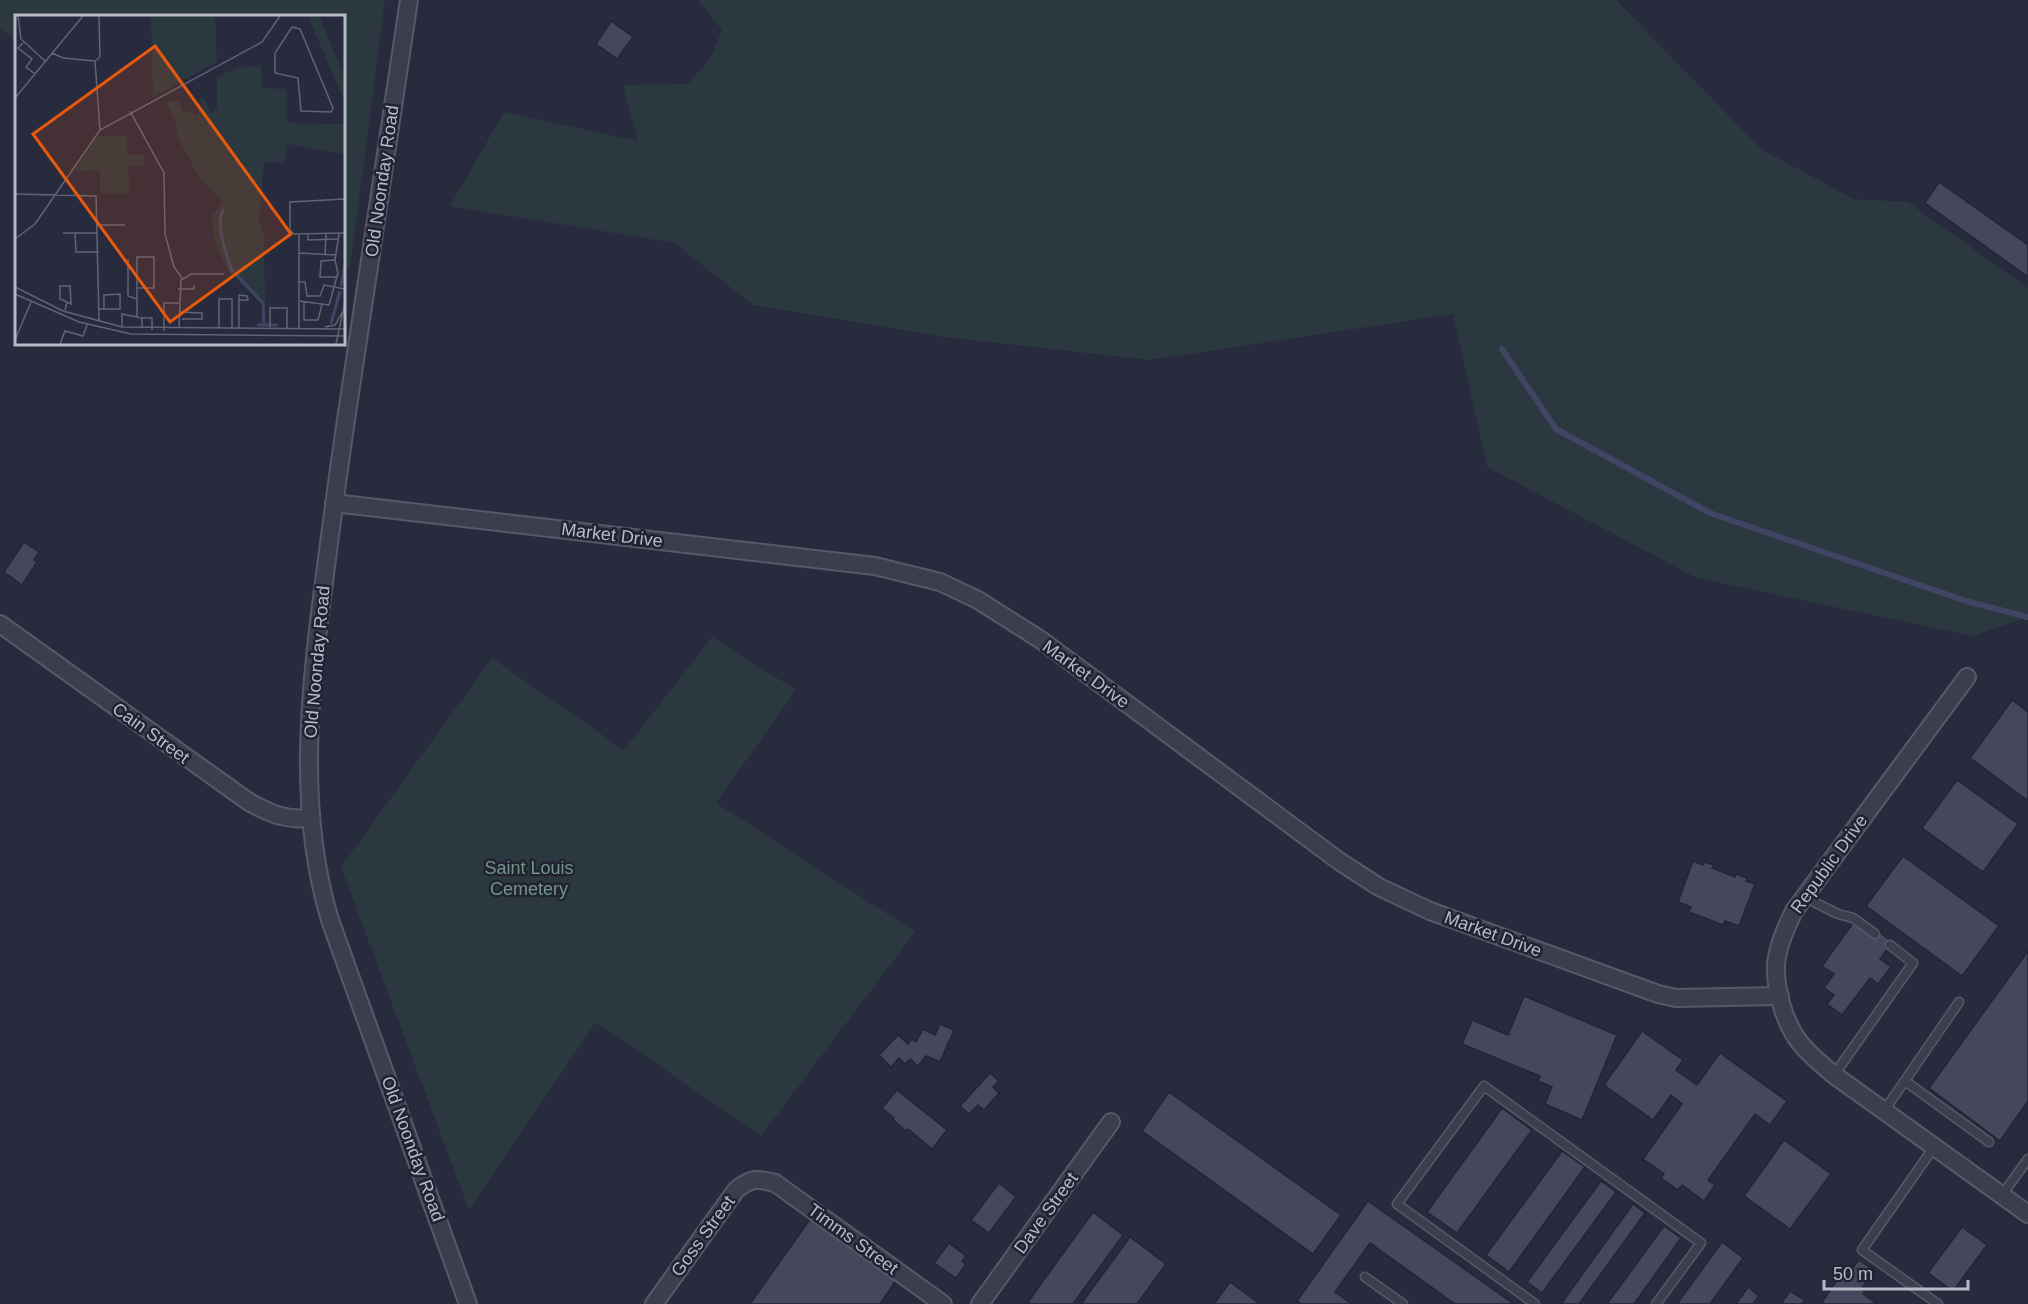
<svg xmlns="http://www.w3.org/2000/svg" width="2028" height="1304" font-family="Helvetica,sans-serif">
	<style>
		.green { fill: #2b383f }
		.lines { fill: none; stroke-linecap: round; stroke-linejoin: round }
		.stream { stroke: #404564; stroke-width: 6 }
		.building { fill: #45485c; stroke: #232534; stroke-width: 1.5 }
		.service-casing { stroke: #575968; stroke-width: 11 }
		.minor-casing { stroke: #575968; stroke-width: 20 }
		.service { stroke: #3c3e4d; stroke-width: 8 }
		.minor { stroke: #3c3e4d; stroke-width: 16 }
		.labels { text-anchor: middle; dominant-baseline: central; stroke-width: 5; stroke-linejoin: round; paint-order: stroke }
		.street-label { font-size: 18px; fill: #b8bac8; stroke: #212332 }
		.park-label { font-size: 18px; fill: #729685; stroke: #212332 }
		.inset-river { fill: none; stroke: #404564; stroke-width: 3 }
		.inset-road { fill: none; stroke: #626475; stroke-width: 1.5 }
		.view { fill: #e8590c; fill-opacity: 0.15; stroke: #e8590c; stroke-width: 3 }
		.inset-edge { fill: none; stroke: #b8bac8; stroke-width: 3 }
	</style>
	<rect width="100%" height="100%" fill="#282b3d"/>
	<g class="green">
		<polygon points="0,0 385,0 350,269 344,265 344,16 16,16 16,40 0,29"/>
		<polygon points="698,0 1616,0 1761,149 1854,199 1908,202 2028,288 2028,617 1972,636 1697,578 1487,467 1453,314 1149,360 944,337 753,305 674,243 450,206 504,112 638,141 623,85 688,84 710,59 722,30"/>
		<polygon points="712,637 796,690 716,803 915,932 761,1136 596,1022 469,1210 341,867 492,658 624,750"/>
	</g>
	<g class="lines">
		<polyline class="stream" points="1502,349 1556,429 1710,513 1966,601 2028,617"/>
	</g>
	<g class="building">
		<polygon points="611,21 633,37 617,59 596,44"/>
		<polygon points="1939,182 2028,245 2028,277 1925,203"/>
		<polygon points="24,542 39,552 34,560 37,562 22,585 4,572"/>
		<polygon points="2012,700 2028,712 2028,797 2027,800 1970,758"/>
		<polygon points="1957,780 2018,824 1983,872 1922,828"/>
		<polygon points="1903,856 1999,926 1962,976 1866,906"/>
		<polygon points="1693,861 1703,865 1704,862 1714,865 1712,868 1735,877 1736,874 1747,878 1746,881 1755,884 1739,926 1725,921 1723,925 1689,912 1691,907 1678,902"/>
		<polygon points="1853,923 1872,937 1877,930 1892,942 1880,959 1891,967 1878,984 1870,978 1842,1015 1827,1004 1834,995 1824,988 1834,974 1822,966"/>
		<polygon points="2028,951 2028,1101 2000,1141 1929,1088"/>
		<polygon points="1524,996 1617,1035 1582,1120 1545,1104 1552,1087 1538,1081 1540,1076 1462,1044 1472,1020 1508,1035"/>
		<polygon points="940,1024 954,1030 940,1062 926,1056 918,1066 910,1059 905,1064 899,1058 891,1067 879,1055 898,1035 908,1044 912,1039 916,1042 923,1029 935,1035"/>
		<polygon points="1642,1031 1683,1060 1676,1070 1697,1085 1720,1053 1787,1101 1770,1125 1755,1114 1708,1180 1715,1185 1704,1201 1682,1185 1678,1190 1661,1178 1664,1174 1643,1159 1682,1104 1671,1095 1653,1120 1604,1085"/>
		<polygon points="990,1073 999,1081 993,1087 999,1093 984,1110 978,1105 969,1114 960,1106"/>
		<polygon points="897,1090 947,1130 932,1149 908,1129 906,1131 893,1120 894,1118 882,1108"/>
		<polygon points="1169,1092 1341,1215 1313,1254 1142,1131"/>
		<polygon points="1502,1108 1532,1130 1457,1233 1427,1212"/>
		<polygon points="1784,1140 1831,1174 1790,1229 1744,1196"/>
		<polygon points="1562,1151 1585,1167 1509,1272 1486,1255"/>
		<polygon points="1601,1181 1616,1192 1542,1293 1527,1282"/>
		<polygon points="999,1183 1016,1197 989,1233 971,1220"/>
		<polygon points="1368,1201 1514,1304 1455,1304 1370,1243 1335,1292 1352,1304 1301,1304 1297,1301"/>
		<polygon points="1633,1204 1645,1213 1579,1304 1561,1304"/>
		<polygon points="1093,1212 1123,1235 1073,1304 1030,1304 1028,1302"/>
		<polygon points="813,1215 899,1276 880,1304 750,1304"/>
		<polygon points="1664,1226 1681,1238 1634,1304 1607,1304"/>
		<polygon points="1962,1227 1987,1245 1953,1291 1928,1273"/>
		<polygon points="1130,1237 1166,1264 1137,1304 1081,1304"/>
		<polygon points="1722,1242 1743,1258 1710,1304 1677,1304"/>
		<polygon points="949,1243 966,1256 962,1261 966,1264 956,1278 934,1263"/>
		<polygon points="1859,1260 1875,1271 1861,1289 1865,1292 1863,1294 1877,1304 1821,1304 1841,1274 1845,1278"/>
		<polygon points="1230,1282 1260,1304 1214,1304"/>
		<polygon points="1748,1287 1759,1296 1753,1304 1736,1304"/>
		<polygon points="1790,1291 1805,1300 1802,1304 1781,1304"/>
	</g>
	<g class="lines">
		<g class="service-casing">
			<g id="service">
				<polyline points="1804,897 1838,914 1853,918 1875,934"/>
				<polyline points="1834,1075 1913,963 1890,945"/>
				<polyline points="1905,1081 1989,1142"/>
				<polyline points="1884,1111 1959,1002"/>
				<polyline points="1934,1147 1862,1250 1938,1304"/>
				<polyline points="2002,1195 2028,1159"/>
				<polyline points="1365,1277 1403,1304"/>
				<polyline points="1535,1304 1397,1204 1484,1086 1701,1243 1656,1304"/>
			</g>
		</g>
		<g class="minor-casing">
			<g id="minor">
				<path d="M409,0C388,140 367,280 346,420C338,474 331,528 324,582C309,693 297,811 330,920L468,1304"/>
				<polyline points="334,503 875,566 940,582 978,600 1000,614 1041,640 1339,861 1379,887 1430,911 1658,994 1676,998 1780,996"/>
				<path d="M0,624L249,802C269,813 288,822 311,817"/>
				<path d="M1967,677L1794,911C1786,928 1778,945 1776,964C1775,990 1784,1022 1800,1043C1810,1055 1822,1065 1834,1075L2028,1214"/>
				<path d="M654,1304L736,1190C751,1178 757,1178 775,1183L943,1304"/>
				<polyline points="980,1304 1111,1122"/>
			</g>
		</g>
		<use href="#service" class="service"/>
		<use href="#minor" class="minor"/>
	</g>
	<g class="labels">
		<g class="street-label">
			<text transform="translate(382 181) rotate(-82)">Old Noonday Road</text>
			<text transform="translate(612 535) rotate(7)">Market Drive</text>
			<text transform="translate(317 662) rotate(-85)">Old Noonday Road</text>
			<text transform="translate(1086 674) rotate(36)">Market Drive</text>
			<text transform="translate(151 733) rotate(36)">Cain Street</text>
			<text transform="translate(1829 864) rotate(-54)">Republic Drive</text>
			<text transform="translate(1493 934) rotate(20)">Market Drive</text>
			<text transform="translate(413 1149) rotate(70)">Old Noonday Road</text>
			<text transform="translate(1046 1213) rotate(-54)">Dave Street</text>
			<text transform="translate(703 1236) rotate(-54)">Goss Street</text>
			<text transform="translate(853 1239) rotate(36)">Timms Street</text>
		</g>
		<g class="park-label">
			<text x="529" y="868">Saint Louis<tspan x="529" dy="21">Cemetery</tspan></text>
		</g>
	</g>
	<g transform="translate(15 15)">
		<rect width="330" height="330" fill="#282b3d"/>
		<path d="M136,1H200L202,47L138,82ZM293,1H304L330,63V88ZM246,50V73L271,74L272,108L330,109V139L272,129L269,147H249L244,205L249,222L250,292L214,257L200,228L196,201L208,187L184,162L162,121V110L151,87L163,85L169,99L174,95L182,101L187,94L185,84L189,83L196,98L202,95V62L222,53ZM82,121H112V139L128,140L129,151L113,152L115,179L85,178V155L59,156Z" fill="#2b383f"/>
		<path class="inset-river" d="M208,194L205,204L207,224L216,254L248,288L249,310M326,271L330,250M316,309L325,276M242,310H263"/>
		<path class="inset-road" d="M3,1L6,24L30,46M277,12L285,14L318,93L316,97L286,96L283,63L260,58V38ZM8,28L3,33L17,44L11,52L20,59M37,38L48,43L80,46M80,46L85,115M80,46L85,42L84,1M0,83L68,1M115,96L149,158L150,219L159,252L167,263M0,179L81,181L84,305M330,184L275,187V215L279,219L330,218M82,210H110M48,218H82M60,218L61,237H84M284,219V313M293,219V225L324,224M0,224L20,209L85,115L247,27L265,1M284,238L321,240M310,240L311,219M113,244V281L122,284V302M320,245L306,246L305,262H322M284,267H290L292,281H305L309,270L330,274M0,272L48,296L107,312L330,314M163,274H179V270M0,279L64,307L116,319L330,321M122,284V242H139V273H122M224,285H233L232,281L224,280V313M284,286L314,290L323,258L320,245L324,219M289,287V305H303L307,289M84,294H89V280L105,279V294H89M50,295L52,287L56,289L55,271H45V284L52,287M164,297L187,298V304H167M127,303H137V315M107,311V299L127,303V313M255,312V293H272V313M310,312L320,310L328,296M164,313L166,265L176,259H209M204,314V284H217V313M149,316V288H164M0,325L16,287M45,329L50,316L68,321L72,310M321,329L330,287"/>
		<path class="view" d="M140,31L276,219L155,307L18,119Z"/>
		<rect width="330" height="330" class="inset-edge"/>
	</g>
	<path d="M1824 1280v9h144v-9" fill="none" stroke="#b8bac8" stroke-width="3"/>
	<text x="1833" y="1280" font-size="18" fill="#b8bac8" stroke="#212332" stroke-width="4.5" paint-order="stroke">50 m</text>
</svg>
